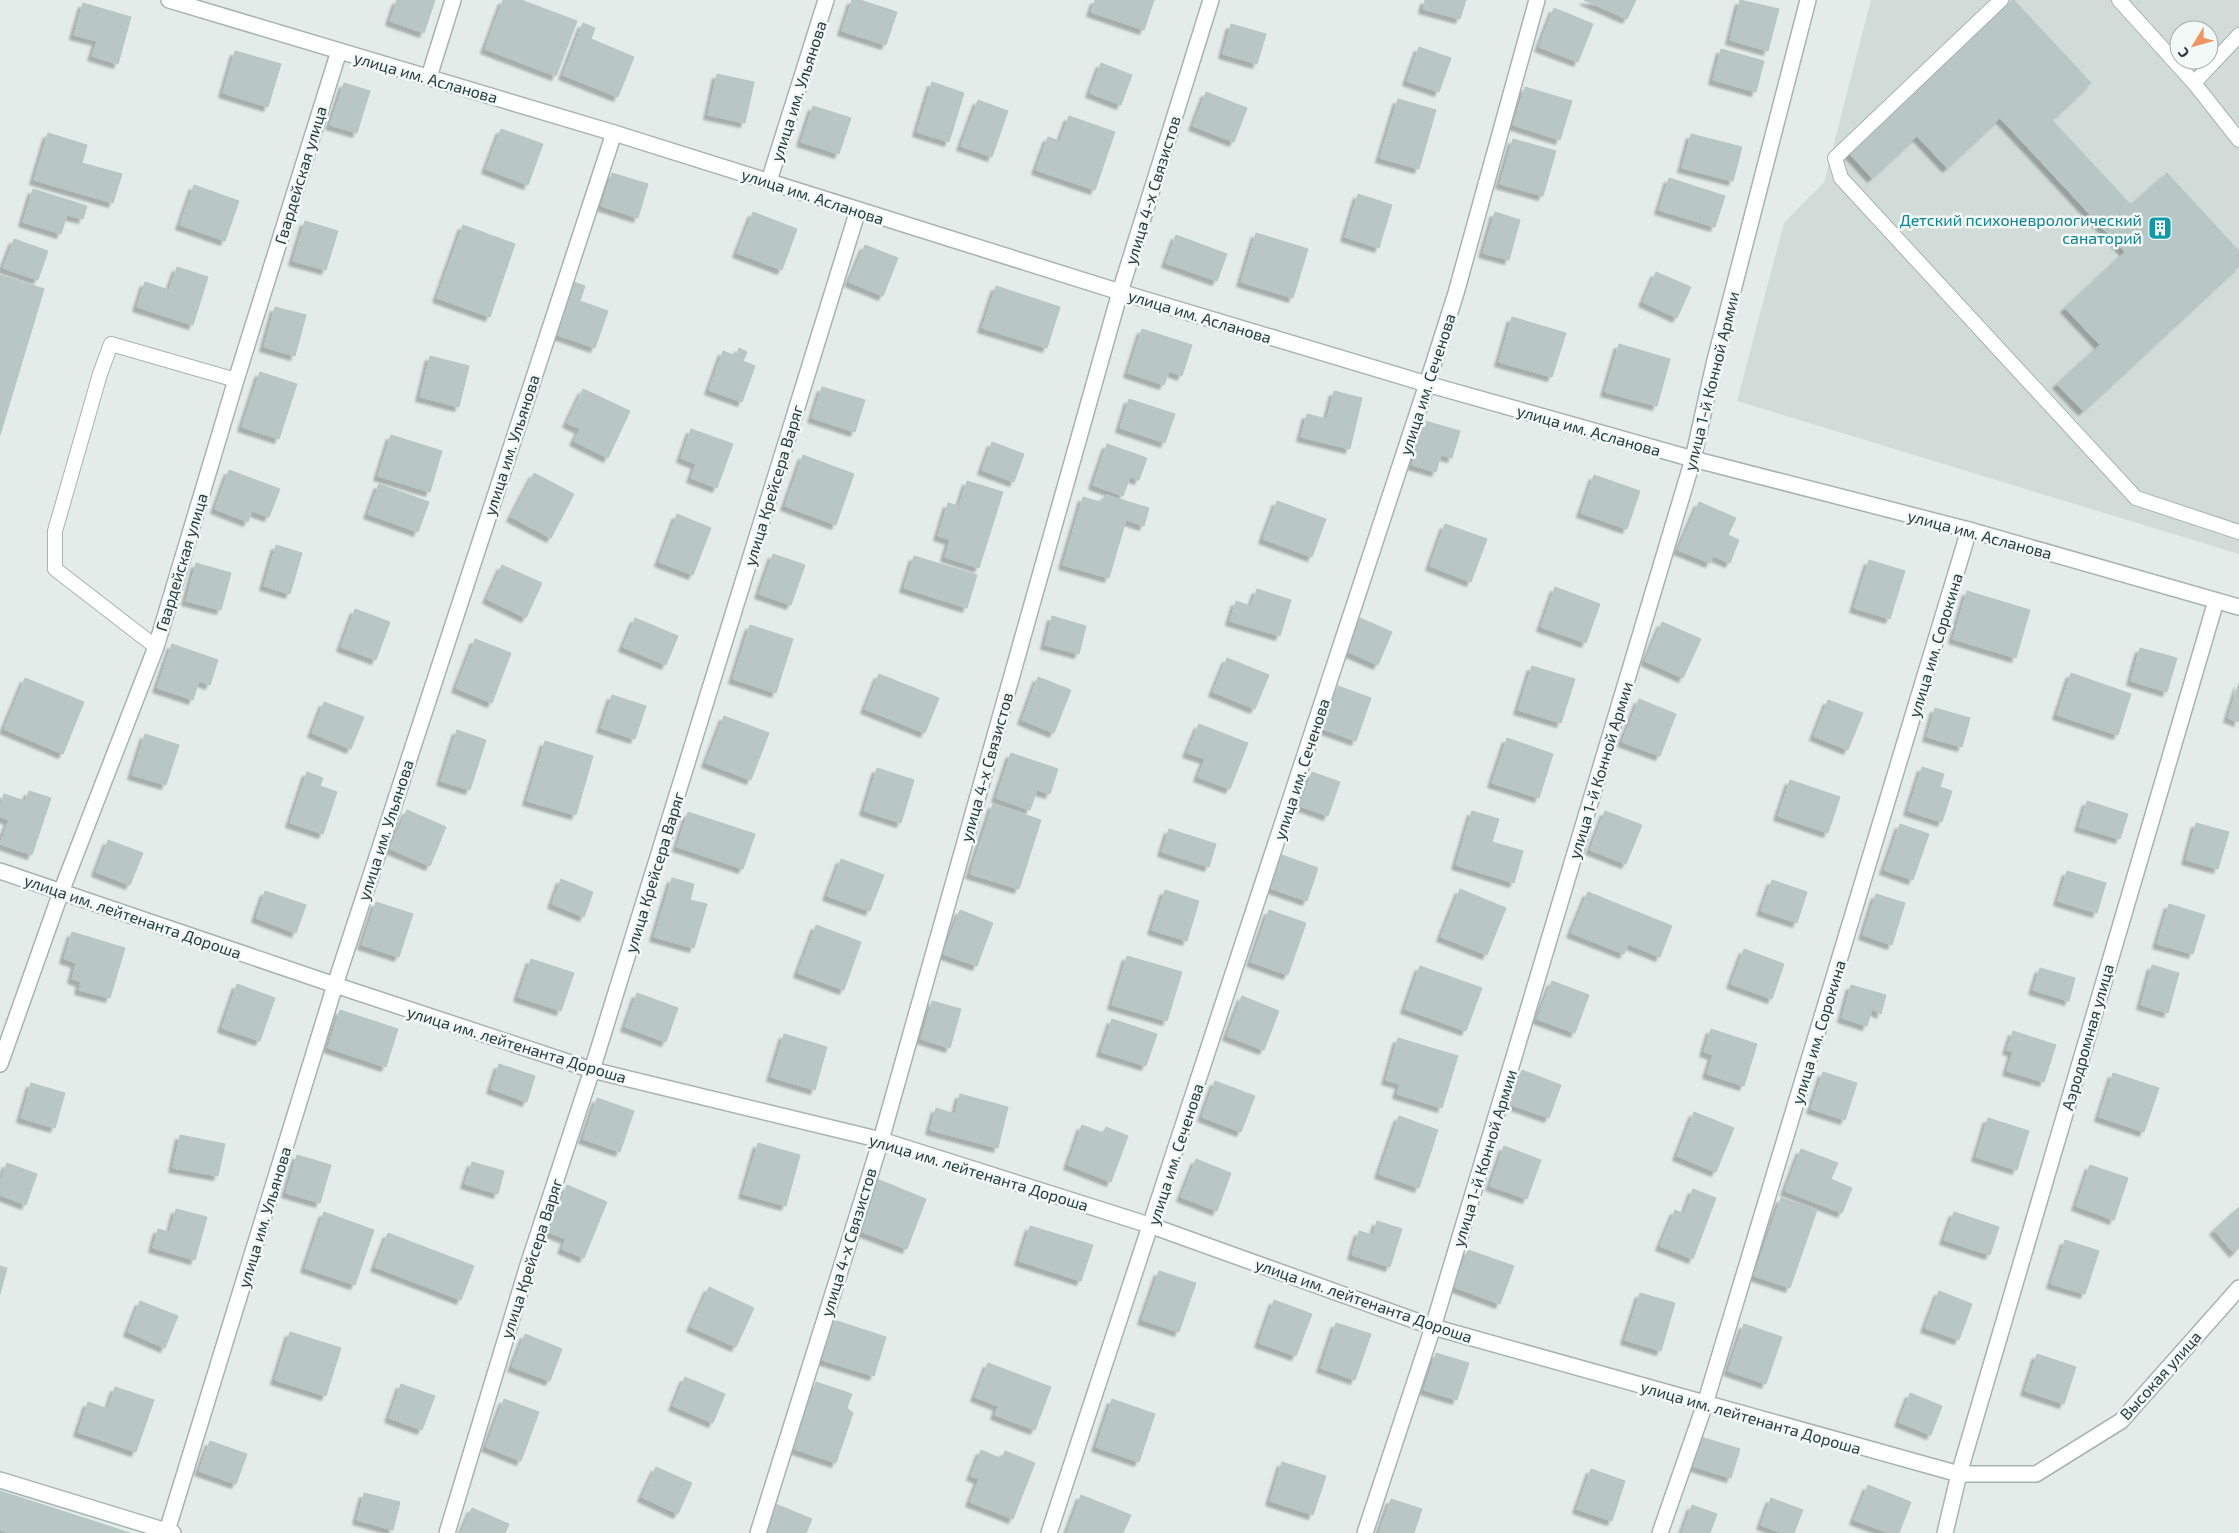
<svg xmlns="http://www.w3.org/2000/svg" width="2239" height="1533" font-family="'Exo 2',sans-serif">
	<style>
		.built { fill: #d1dcd8; fill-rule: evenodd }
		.building { fill: #b8c7c3; stroke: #b5c6c1; filter: url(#shadow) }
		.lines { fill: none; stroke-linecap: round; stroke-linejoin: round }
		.lane-casing { stroke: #a6b4b1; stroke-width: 16 }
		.street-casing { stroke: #a6b4b1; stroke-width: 18 }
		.lane { stroke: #fff; stroke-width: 14 }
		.street { stroke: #fff; stroke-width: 15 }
		.labels { text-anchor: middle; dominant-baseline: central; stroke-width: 5; stroke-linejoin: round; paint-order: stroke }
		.street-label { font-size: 16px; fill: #233d39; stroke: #f3f9f7 }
		.culture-label { font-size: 16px; fill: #0d838f; stroke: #f3f9f7; text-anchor: end }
	</style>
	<defs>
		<filter id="shadow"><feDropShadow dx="-4.5" dy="4.5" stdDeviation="1" flood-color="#0004"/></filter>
	</defs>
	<rect width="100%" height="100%" fill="#e3ece9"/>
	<path class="built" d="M1871,0H2239V554L1737,401L1784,223L1824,182ZM2179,30H2209V60H2179Z"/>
	<g class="building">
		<polygon points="397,0 435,0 424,33 390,21"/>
		<polygon points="503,0 521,0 577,21 556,76 485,49"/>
		<polygon points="852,0 860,0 897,12 886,45 842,31"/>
		<polygon points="1095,0 1154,0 1144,30 1091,12"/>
		<polygon points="1425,0 1466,0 1460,19 1423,9"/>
		<polygon points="1584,0 1636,0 1627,19"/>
		<polygon points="1740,0 1779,9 1768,51 1730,40"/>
		<polygon points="2012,0 2014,0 2091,83 2052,120 2131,205 2167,173 2239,251 2239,266 2083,411 2057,384 2100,345 2065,308 2125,252 2000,118 1947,168 1917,136 1872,178 1848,152"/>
		<polygon points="83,3 131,17 118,64 92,56 97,41 74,35"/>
		<polygon points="1554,8 1593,24 1578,62 1539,47"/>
		<polygon points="583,23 595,28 591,39 634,57 618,97 563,75"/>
		<polygon points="1231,24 1266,34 1257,64 1223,54"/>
		<polygon points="1419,47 1451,58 1439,92 1407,81"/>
		<polygon points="1721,49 1764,61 1756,92 1713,80"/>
		<polygon points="235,51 281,64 268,107 223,93"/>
		<polygon points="1101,63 1132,75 1121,105 1090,93"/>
		<polygon points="717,74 754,82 745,123 708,115"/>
		<polygon points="932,82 964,93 949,142 917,132"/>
		<polygon points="344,83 370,91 357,133 330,125"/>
		<polygon points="1525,87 1572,101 1560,140 1513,125"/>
		<polygon points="1206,92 1247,108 1234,142 1193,126"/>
		<polygon points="1398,99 1436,110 1419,169 1380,158"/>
		<polygon points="978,100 1008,111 992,157 961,146"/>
		<polygon points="813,106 851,118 839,154 801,142"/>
		<polygon points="1069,116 1115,132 1095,190 1036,170 1048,137 1060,141"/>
		<polygon points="501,129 543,144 528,185 486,169"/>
		<polygon points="48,133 87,145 82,163 122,174 113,203 34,180"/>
		<polygon points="1691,134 1742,147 1733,181 1682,168"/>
		<polygon points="1513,139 1556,151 1543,196 1500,184"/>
		<polygon points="612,173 648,184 638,218 601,206"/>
		<polygon points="1669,178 1725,196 1715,227 1659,210"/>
		<polygon points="194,185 239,201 225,241 180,225"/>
		<polygon points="33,189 87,206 83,219 67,215 61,234 23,222"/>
		<polygon points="1358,194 1392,205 1379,248 1345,237"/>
		<polygon points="753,212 797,229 782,270 737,253"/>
		<polygon points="1495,212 1520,220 1509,260 1483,253"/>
		<polygon points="305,221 338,231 326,270 293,261"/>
		<polygon points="463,225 515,244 490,317 437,298"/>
		<polygon points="1256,233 1308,249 1293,298 1241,282"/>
		<polygon points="1176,235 1227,254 1217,281 1166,263"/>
		<polygon points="14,239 48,251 38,280 3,268"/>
		<polygon points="865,245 898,258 883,296 849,282"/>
		<polygon points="177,267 208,277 193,325 137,307 145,282 169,290"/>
		<polygon points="1656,272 1691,287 1677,318 1643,302"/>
		<polygon points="0,275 44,289 0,435"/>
		<polygon points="571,281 585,286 580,301 608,311 595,348 552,333"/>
		<polygon points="996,286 1060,307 1047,348 982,328"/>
		<polygon points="275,307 306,315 295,356 264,347"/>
		<polygon points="1512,317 1566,333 1552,377 1499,362"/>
		<polygon points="1142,329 1192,345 1182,376 1169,371 1164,385 1128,373"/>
		<polygon points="1619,344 1670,359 1657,406 1605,392"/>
		<polygon points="739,348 747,352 743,361 755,366 742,402 709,390 723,351 736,356"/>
		<polygon points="430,356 469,366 459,407 420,397"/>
		<polygon points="260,372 297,384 279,439 242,427"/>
		<polygon points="822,387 865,400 855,432 812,418"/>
		<polygon points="583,389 630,411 608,458 574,441 580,429 567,423"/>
		<polygon points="1334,391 1362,398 1350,449 1301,437 1307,414 1327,419"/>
		<polygon points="1129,399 1175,414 1165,443 1120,428"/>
		<polygon points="1425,421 1460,431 1452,458 1441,455 1436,472 1412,465"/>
		<polygon points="691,429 733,444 717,488 691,478 696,464 681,458"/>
		<polygon points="391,435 442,451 430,492 378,476"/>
		<polygon points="992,442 1024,454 1014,482 982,470"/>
		<polygon points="1107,444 1147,458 1139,480 1130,477 1123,496 1093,485"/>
		<polygon points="803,455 854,474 836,525 785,506"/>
		<polygon points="229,470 280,489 269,517 252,511 248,522 215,509"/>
		<polygon points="534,473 574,494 551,538 511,517"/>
		<polygon points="1594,475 1640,491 1627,529 1581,513"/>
		<polygon points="967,481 1003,492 979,568 945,557 950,540 938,536 948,503 959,506"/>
		<polygon points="379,484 429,502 418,532 368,514"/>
		<polygon points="1106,495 1149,508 1144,526 1126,520 1109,578 1063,565 1083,497 1100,502"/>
		<polygon points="1277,501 1326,519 1312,557 1263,539"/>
		<polygon points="1699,502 1736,518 1728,535 1739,540 1730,563 1713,556 1710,563 1678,550"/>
		<polygon points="677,514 711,528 693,575 659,562"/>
		<polygon points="1445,524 1487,539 1471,582 1430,566"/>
		<polygon points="276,545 302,553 290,594 264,586"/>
		<polygon points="773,554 805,565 791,605 759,594"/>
		<polygon points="914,556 977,575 967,608 904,588"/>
		<polygon points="1869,560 1905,571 1890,619 1854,608"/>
		<polygon points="196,563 231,573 221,610 186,601"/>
		<polygon points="502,565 542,583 526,618 487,599"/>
		<polygon points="1555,587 1600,604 1586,643 1541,627"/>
		<polygon points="1257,589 1291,600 1280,636 1230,621 1236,601 1251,606"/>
		<polygon points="1967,591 2030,610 2016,658 1953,639"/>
		<polygon points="355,609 390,622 376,660 341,647"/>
		<polygon points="1052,616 1086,626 1079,654 1045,645"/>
		<polygon points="635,618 678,636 666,665 623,647"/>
		<polygon points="1360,618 1392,632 1378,665 1346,651"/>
		<polygon points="1662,622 1701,639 1683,678 1645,661"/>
		<polygon points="750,625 793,639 776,693 733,679"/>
		<polygon points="475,639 511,653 492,703 456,688"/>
		<polygon points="172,644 218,660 210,685 199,681 193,700 157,688"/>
		<polygon points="2140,648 2177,658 2167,692 2131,681"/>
		<polygon points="1227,658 1269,675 1255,709 1213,692"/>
		<polygon points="1532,666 1575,679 1561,723 1518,710"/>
		<polygon points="2071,673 2131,694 2118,735 2057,715"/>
		<polygon points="879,674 939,698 925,733 865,709"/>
		<polygon points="1038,677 1071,690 1054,733 1022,720"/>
		<polygon points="25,678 84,702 63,754 4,729"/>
		<polygon points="2239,683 2239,722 2228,718"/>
		<polygon points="1338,686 1371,698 1356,741 1323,729"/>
		<polygon points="612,695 646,706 635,739 601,728"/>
		<polygon points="1639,699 1676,714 1660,756 1622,742"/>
		<polygon points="1828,700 1863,713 1848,750 1814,736"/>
		<polygon points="324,702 364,717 351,749 312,733"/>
		<polygon points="1935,708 1970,718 1962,747 1927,737"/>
		<polygon points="724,716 769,733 751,780 706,763"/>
		<polygon points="1199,724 1248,743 1230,789 1198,777 1205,759 1187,753"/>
		<polygon points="457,730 486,740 470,790 441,781"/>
		<polygon points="145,734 179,745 166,785 132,775"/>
		<polygon points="1507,738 1553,754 1539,798 1492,783"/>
		<polygon points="545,741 593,756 576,815 527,801"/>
		<polygon points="1011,753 1058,769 1050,794 1037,790 1030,810 996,798"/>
		<polygon points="1922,767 1944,774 1940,787 1952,791 1942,822 1908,811"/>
		<polygon points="877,768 914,780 901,823 864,811"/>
		<polygon points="307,772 323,778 320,786 337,792 323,834 290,823"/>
		<polygon points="1312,772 1340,782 1328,816 1300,806"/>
		<polygon points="1790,780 1840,797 1828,833 1778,816"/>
		<polygon points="29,791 51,798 32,855 0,844 9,820 0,817 0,807 4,794 25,801"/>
		<polygon points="2087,801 2128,814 2120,839 2079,827"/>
		<polygon points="993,804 1041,820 1019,889 970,874"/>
		<polygon points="407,810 446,827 430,866 390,849"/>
		<polygon points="1472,811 1499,819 1492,842 1523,851 1514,883 1456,865"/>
		<polygon points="1605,811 1642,825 1626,864 1590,850"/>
		<polygon points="688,812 755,834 743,869 677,847"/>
		<polygon points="2196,823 2229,832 2218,869 2186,860"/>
		<polygon points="1900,824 1929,834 1913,880 1884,870"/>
		<polygon points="1169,829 1216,844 1209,867 1162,852"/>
		<polygon points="108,840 143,853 130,885 96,872"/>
		<polygon points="1282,855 1318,868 1307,901 1270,888"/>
		<polygon points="841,859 884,875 870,911 827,896"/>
		<polygon points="2067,871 2106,883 2097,913 2058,901"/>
		<polygon points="672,878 694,884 690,900 707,904 694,948 654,937"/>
		<polygon points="561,879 593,892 584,917 552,904"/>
		<polygon points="1772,880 1807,892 1797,923 1761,911"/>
		<polygon points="1460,889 1506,908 1487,955 1441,937"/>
		<polygon points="1165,890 1199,901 1187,941 1152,930"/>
		<polygon points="265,891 306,905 296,933 256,918"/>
		<polygon points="1588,892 1672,926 1660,957 1628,944 1624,954 1571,933"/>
		<polygon points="1876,894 1905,903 1892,945 1863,935"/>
		<polygon points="376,902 413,914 399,957 362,945"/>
		<polygon points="2169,904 2205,915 2193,954 2157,944"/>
		<polygon points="960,910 993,923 977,966 943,954"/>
		<polygon points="1269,910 1306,923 1288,975 1251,962"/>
		<polygon points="816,925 861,942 844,990 798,973"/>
		<polygon points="72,932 125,948 110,998 79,990 81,982 72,979 76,963 64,959"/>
		<polygon points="1744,949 1784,964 1772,999 1731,984"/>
		<polygon points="1127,956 1182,972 1167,1021 1112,1005"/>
		<polygon points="531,959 574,973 561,1011 518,997"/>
		<polygon points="2152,965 2179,973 2168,1013 2141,1005"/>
		<polygon points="1420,966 1482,988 1466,1031 1405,1009"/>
		<polygon points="2040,968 2075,978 2069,1001 2033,990"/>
		<polygon points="1552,981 1589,995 1575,1033 1537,1019"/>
		<polygon points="237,984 275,998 260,1041 222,1028"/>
		<polygon points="1851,985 1886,995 1881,1014 1872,1009 1867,1026 1842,1018"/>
		<polygon points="637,993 678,1008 666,1042 625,1027"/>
		<polygon points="1242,996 1279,1011 1264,1050 1227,1036"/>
		<polygon points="932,1001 961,1009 950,1048 921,1039"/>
		<polygon points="340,1010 398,1029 386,1067 328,1048"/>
		<polygon points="1112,1019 1157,1034 1146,1066 1101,1052"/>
		<polygon points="1711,1029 1757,1044 1744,1086 1707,1074 1713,1055 1704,1052"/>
		<polygon points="2013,1031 2056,1045 2044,1082 2007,1071 2013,1052 2007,1050"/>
		<polygon points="784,1034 827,1047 815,1090 771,1077"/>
		<polygon points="1398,1038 1458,1056 1442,1108 1397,1094 1400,1084 1386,1080"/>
		<polygon points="499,1064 535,1076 527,1102 491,1089"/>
		<polygon points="1522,1070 1561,1085 1549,1118 1509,1104"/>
		<polygon points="1823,1072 1857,1083 1845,1120 1811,1109"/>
		<polygon points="2113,1073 2159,1088 2144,1132 2099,1117"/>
		<polygon points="1215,1081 1255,1096 1241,1132 1202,1117"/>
		<polygon points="31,1083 65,1093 55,1128 21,1118"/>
		<polygon points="960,1094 1008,1107 998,1148 930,1130 936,1108 955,1114"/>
		<polygon points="597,1098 634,1111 620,1152 583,1139"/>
		<polygon points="1694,1112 1734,1128 1716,1172 1677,1156"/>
		<polygon points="1399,1116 1438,1130 1419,1188 1379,1174"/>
		<polygon points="1988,1118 2029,1131 2017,1170 1976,1157"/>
		<polygon points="1082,1125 1103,1133 1106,1127 1128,1136 1111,1182 1068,1165"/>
		<polygon points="180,1135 225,1144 218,1176 173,1168"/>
		<polygon points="758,1143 800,1155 786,1206 743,1194"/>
		<polygon points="1504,1146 1541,1160 1527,1199 1490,1186"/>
		<polygon points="1801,1149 1838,1163 1831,1179 1852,1188 1842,1213 1785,1191"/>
		<polygon points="297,1155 331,1165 320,1203 286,1193"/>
		<polygon points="1196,1159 1231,1173 1217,1211 1181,1197"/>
		<polygon points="472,1162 504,1171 498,1194 465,1184"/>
		<polygon points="7,1163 37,1174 26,1205 0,1195 0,1182"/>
		<polygon points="2090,1165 2128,1178 2114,1220 2076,1206"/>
		<polygon points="877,1179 926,1199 907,1249 857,1230"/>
		<polygon points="567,1185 607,1202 584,1258 562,1249 566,1239 548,1232"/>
		<polygon points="1693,1189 1716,1198 1693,1259 1660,1246 1675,1210 1684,1214"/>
		<polygon points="1781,1198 1817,1210 1790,1288 1754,1276"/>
		<polygon points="2239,1207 2239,1248 2234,1253 2214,1230"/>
		<polygon points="176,1209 207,1217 195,1260 153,1248 158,1229 170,1232"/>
		<polygon points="324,1212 374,1230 355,1285 305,1268"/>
		<polygon points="1954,1212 1999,1227 1990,1255 1944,1240"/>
		<polygon points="1377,1221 1402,1229 1390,1267 1352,1255 1359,1231 1373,1235"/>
		<polygon points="1030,1226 1093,1245 1081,1281 1019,1261"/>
		<polygon points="388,1233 474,1266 461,1300 375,1267"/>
		<polygon points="2065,1240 2099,1251 2085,1294 2051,1284"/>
		<polygon points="1468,1250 1514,1266 1500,1304 1454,1287"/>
		<polygon points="0,1266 7,1268 0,1294"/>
		<polygon points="1159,1271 1196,1283 1179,1332 1142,1320"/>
		<polygon points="709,1287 754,1308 736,1347 691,1327"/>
		<polygon points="1939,1291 1972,1304 1959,1340 1925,1328"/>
		<polygon points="1640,1293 1675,1303 1661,1351 1625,1340"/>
		<polygon points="1274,1300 1312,1314 1296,1356 1259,1343"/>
		<polygon points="140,1301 178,1316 165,1348 128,1332"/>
		<polygon points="834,1320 886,1337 874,1376 822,1360"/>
		<polygon points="1336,1323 1371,1334 1355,1380 1321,1368"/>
		<polygon points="1744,1324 1782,1337 1766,1384 1728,1371"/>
		<polygon points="290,1332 341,1348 326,1396 275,1380"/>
		<polygon points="525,1334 562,1349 550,1381 512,1367"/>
		<polygon points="1436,1353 1469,1363 1457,1400 1424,1390"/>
		<polygon points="2037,1354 2076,1367 2064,1404 2025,1391"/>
		<polygon points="988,1363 1051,1387 1035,1430 995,1415 998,1406 975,1397"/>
		<polygon points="685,1377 725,1394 713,1423 673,1406"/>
		<polygon points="816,1382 852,1394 847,1408 853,1413 836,1463 794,1449"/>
		<polygon points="401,1384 435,1396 422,1430 389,1418"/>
		<polygon points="115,1387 154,1400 136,1452 78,1432 88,1402 108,1409"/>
		<polygon points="1910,1393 1942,1406 1931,1435 1899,1422"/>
		<polygon points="504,1399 539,1412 521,1461 486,1447"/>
		<polygon points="1112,1399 1155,1414 1139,1462 1096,1447"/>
		<polygon points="1701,1437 1740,1449 1731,1478 1692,1466"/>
		<polygon points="210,1441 247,1454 236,1484 199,1471"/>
		<polygon points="981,1450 1002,1459 1005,1451 1035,1463 1013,1519 970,1502 979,1479 971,1476"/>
		<polygon points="1282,1462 1326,1476 1313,1515 1270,1501"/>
		<polygon points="656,1467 692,1483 678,1514 642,1497"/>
		<polygon points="1591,1469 1625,1481 1612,1521 1577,1509"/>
		<polygon points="1868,1485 1911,1502 1899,1533 1889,1533 1854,1520"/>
		<polygon points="0,1491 130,1533 9,1533 0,1530"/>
		<polygon points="364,1493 400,1502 393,1530 357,1520"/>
		<polygon points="1081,1495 1131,1515 1123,1533 1067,1533"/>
		<polygon points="1771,1498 1803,1510 1794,1533 1782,1533 1761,1525"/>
		<polygon points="1391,1499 1422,1509 1414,1533 1379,1533"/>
		<polygon points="773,1503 812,1519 806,1533 761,1533"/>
		<polygon points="1692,1505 1717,1514 1710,1533 1682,1533"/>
		<polygon points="472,1508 509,1524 505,1533 461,1533"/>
	</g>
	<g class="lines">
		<g class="lane-casing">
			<g id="lane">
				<polyline points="2001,0 1835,158 1841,178 2136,498 2239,532"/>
				<polyline points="2119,0 2194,83"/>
				<polyline points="2239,35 2194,83 2239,140"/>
				<polyline points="156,647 55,569 55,531 100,374 111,344 236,380"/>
			</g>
		</g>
		<g class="street-casing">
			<g id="street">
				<polyline points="169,0 614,133 1120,292 1427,384 1693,459 1969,530 2239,607"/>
				<polyline points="429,77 453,0"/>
				<polyline points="769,181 826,0"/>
				<polyline points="0,871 335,985 592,1070 881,1140 1152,1226 1433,1327 1959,1474 2036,1474 2121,1421 2239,1288"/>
				<polyline points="0,1064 61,892 156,647 236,380 339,51"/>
				<polyline points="0,1480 173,1533"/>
				<polyline points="167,1531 335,985 614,133"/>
				<polyline points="447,1533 528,1265 592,1070 858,210"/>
				<polyline points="758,1533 881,1140 1120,292 1211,0"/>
				<polyline points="1049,1533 1427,384 1456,293 1537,0"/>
				<polyline points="1365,1533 1433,1327 1693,459 1714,364 1808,0"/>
				<polyline points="1660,1533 1705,1404 1969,530"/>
				<polyline points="1945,1533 1959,1474 2216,601"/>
			</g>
		</g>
		<use href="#lane" class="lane"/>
		<use href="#street" class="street"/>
	</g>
	<defs>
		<g id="building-square" transform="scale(1.25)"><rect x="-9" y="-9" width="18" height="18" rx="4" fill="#0f9aa8" stroke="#f3f9f7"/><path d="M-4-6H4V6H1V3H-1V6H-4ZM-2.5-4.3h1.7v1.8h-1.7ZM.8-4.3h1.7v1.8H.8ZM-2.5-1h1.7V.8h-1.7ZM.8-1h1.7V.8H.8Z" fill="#fff"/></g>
	</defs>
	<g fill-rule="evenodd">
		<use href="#building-square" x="2160" y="228"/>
	</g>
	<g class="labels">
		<g class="street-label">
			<text transform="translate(426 77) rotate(16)">улица им. Асланова</text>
			<text transform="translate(798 91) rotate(-72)">улица им. Ульянова</text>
			<text transform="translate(300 175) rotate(-73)">Гвардейская улица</text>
			<text transform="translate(1152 190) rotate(-73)">улица 4-х Связистов</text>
			<text transform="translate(813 196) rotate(18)">улица им. Асланова</text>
			<text transform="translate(1200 316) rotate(17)">улица им. Асланова</text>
			<text transform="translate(1711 381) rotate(-76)">улица 1-й Конной Армии</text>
			<text transform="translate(1427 384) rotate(-72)">улица им. Сеченова</text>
			<text transform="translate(1589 430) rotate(16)">улица им. Асланова</text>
			<text transform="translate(511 445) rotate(-72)">улица им. Ульянова</text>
			<text transform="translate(773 485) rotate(-73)">улица Крейсера Варяг</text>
			<text transform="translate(1980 534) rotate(15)">улица им. Асланова</text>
			<text transform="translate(181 562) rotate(-73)">Гвардейская улица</text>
			<text transform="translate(1935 645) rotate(-73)">улица им. Сорокина</text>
			<text transform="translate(986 767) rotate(-74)">улица 4-х Связистов</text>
			<text transform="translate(1301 769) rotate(-72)">улица им. Сеченова</text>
			<text transform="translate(1600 770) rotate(-73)">улица 1-й Конной Армии</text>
			<text transform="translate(385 830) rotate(-72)">улица им. Ульянова</text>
			<text transform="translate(654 872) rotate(-73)">улица Крейсера Варяг</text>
			<text transform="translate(133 916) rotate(19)">улица им. лейтенанта Дороша</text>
			<text transform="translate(1818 1032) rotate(-73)">улица им. Сорокина</text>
			<text transform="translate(2087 1037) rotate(-74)">Аэродромная улица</text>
			<text transform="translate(517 1044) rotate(17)">улица им. лейтенанта Дороша</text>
			<text transform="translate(1175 1154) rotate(-72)">улица им. Сеченова</text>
			<text transform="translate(1484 1158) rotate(-73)">улица 1-й Конной Армии</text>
			<text transform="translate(979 1172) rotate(17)">улица им. лейтенанта Дороша</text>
			<text transform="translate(264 1217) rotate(-73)">улица им. Ульянова</text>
			<text transform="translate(848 1242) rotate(-73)">улица 4-х Связистов</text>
			<text transform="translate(531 1258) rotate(-72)">улица Крейсера Варяг</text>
			<text transform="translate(1364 1300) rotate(19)">улица им. лейтенанта Дороша</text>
			<text transform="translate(2160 1375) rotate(-48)">Высокая улица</text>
			<text transform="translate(1751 1417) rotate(16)">улица им. лейтенанта Дороша</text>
		</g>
		<g class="culture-label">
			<text x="2142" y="219">Детский психоневрологический<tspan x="2142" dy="18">санаторий</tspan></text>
		</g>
	</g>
	<g transform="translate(2194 45) rotate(233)"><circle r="24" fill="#f3f9f7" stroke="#a0aeab"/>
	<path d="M0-4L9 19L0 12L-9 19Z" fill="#ed9560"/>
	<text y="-8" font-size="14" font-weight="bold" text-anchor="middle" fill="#233d39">С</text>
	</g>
</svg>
